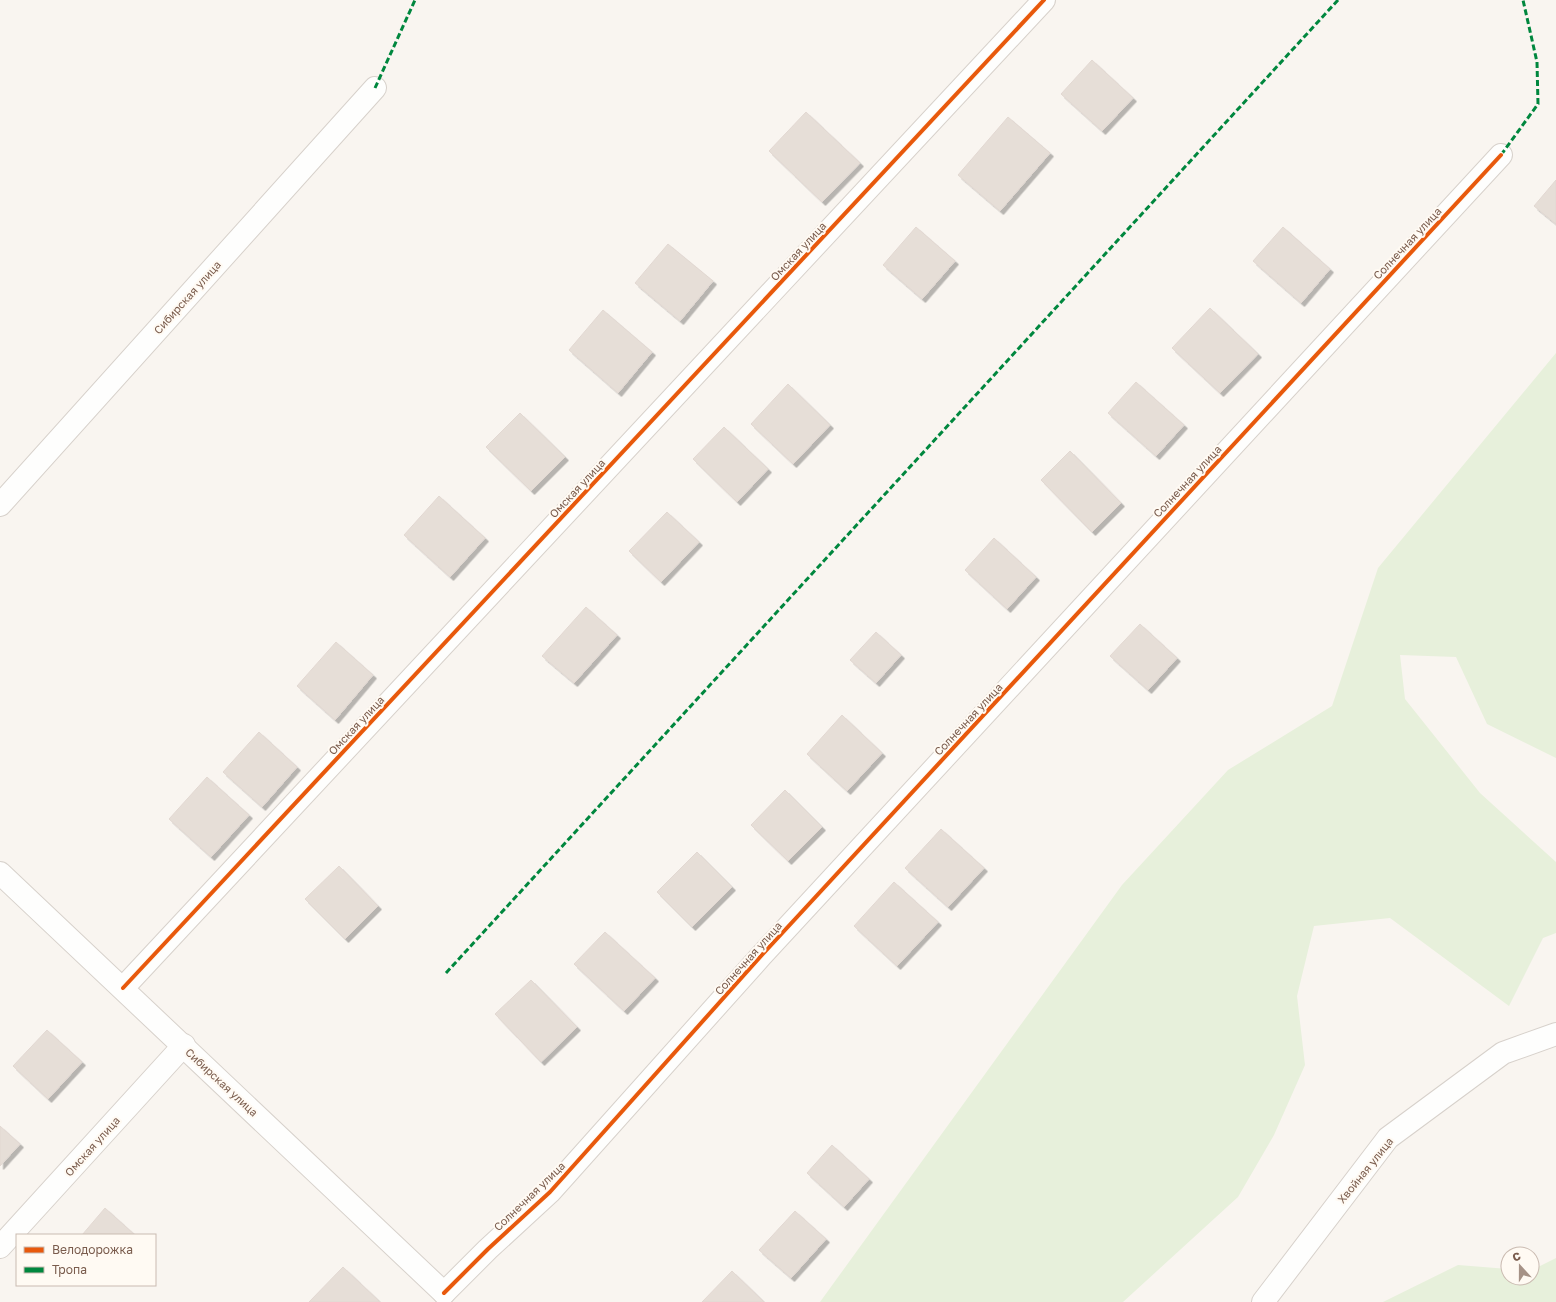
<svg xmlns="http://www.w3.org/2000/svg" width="1556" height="1302" font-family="'Golos Text',sans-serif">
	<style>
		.green { fill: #e7f0db }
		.building { fill: #e6ded7; stroke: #e2d8d2; filter: url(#shadow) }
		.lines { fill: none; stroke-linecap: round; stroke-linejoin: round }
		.minor-casing { stroke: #d7d1cb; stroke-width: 24 }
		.minor { stroke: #fefefd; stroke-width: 22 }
		.quiet { stroke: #00873e; stroke-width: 3; stroke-dasharray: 6 3; stroke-linecap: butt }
		.cycleway-casing { stroke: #fffaf3; stroke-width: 6 }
		.cycleway { stroke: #e8590c; stroke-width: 4 }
		.labels { text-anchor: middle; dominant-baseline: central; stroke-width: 4; stroke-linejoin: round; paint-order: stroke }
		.street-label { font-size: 11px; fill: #7a5c4d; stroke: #fffaf3 }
	</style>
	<defs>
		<filter id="shadow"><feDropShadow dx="3.5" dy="3.5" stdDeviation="0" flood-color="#0004"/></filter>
	</defs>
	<rect width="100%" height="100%" fill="#f9f5f0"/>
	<g class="green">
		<polygon points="1556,353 1556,758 1487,724 1456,657 1400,655 1405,699 1480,793 1556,862 1556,933 1543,938 1509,1006 1390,918 1314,926 1297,996 1305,1065 1274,1135 1238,1197 1123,1302 820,1302 1122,885 1228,770 1332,706 1378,568"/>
		<polygon points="1556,1258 1556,1302 1383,1302 1458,1265 1508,1269 1508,1278 1532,1278 1532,1270"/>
	</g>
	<g class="building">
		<polygon points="1092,60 1133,98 1102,131 1061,94"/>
		<polygon points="806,112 860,163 822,202 769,151"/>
		<polygon points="1008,117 1050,153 1000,211 958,175"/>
		<polygon points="1556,180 1556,224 1534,206"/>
		<polygon points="916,227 955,261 922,299 883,265"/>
		<polygon points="1283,227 1330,269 1301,303 1253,261"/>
		<polygon points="668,244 713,281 680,321 635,283"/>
		<polygon points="1210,308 1258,354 1220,393 1172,348"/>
		<polygon points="603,310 652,352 618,393 569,350"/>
		<polygon points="1136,382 1184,425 1156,456 1108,413"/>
		<polygon points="788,384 830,425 793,464 751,424"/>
		<polygon points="520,413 565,457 531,491 486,447"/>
		<polygon points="724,427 768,469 737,502 693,459"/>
		<polygon points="1070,451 1121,503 1092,532 1041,480"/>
		<polygon points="439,496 485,538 450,577 404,535"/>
		<polygon points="667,512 699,542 661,582 629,551"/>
		<polygon points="994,538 1036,577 1007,609 965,570"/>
		<polygon points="586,607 617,635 574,683 542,656"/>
		<polygon points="1140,624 1177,658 1148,690 1110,656"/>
		<polygon points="876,632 901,655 876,683 850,660"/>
		<polygon points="336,642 373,675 335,720 297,686"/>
		<polygon points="842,715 882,753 847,791 807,754"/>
		<polygon points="259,732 297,767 262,807 223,772"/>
		<polygon points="207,777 249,815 211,857 169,819"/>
		<polygon points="785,790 822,827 788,861 751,825"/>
		<polygon points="941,829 984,868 948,907 905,868"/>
		<polygon points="697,852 732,887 692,927 657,892"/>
		<polygon points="339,866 378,906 345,939 305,899"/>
		<polygon points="894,882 938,922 897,966 854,926"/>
		<polygon points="605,932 655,978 624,1011 574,964"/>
		<polygon points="531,980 577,1027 541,1062 495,1014"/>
		<polygon points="47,1030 82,1062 48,1099 13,1066"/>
		<polygon points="0,1126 20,1144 0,1166"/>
		<polygon points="832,1145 869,1179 844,1207 807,1173"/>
		<polygon points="105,1208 135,1235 82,1235"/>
		<polygon points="795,1211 826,1239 791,1278 759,1250"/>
		<polygon points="343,1267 379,1301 379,1302 309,1302"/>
		<polygon points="732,1271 764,1302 702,1302"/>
	</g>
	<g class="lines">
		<g class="minor-casing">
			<g id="minor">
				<polyline points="0,505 375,88"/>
				<polyline points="0,873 444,1293"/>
				<polyline points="123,988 1044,0"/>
				<polyline points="0,1247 184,1045"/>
				<polyline points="444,1293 488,1249 550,1192 761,956 1501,155"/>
				<polyline points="1263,1302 1388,1138 1503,1053 1556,1034"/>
			</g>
		</g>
		<use href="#minor" class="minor"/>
		<g class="quiet">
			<polyline points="375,88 415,0"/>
			<polyline points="1501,155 1538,104 1537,62 1523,0"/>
			<polyline points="446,973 1338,0"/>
		</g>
		<g class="cycleway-casing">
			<g id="cycleway">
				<polyline points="123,988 1044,0"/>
				<polyline points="444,1293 488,1249 550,1192 761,956 1501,155"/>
			</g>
		</g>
		<use href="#cycleway" class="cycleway"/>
	</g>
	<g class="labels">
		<g class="street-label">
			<text transform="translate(1407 243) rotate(-47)">Солнечная улица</text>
			<text transform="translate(798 251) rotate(-47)">Омская улица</text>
			<text transform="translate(187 297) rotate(-48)">Сибирская улица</text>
			<text transform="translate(1187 481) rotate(-47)">Солнечная улица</text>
			<text transform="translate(577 488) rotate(-47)">Омская улица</text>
			<text transform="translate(968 719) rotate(-47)">Солнечная улица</text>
			<text transform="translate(356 725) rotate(-47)">Омская улица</text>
			<text transform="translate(748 958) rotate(-48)">Солнечная улица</text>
			<text transform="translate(222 1082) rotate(43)">Сибирская улица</text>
			<text transform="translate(92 1146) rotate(-48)">Омская улица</text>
			<text transform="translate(1365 1170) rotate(-51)">Хвойная улица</text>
			<text transform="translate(529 1196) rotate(-44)">Солнечная улица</text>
		</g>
	</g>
	<rect x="16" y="1234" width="140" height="52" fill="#fffaf3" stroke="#cabbb1"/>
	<rect x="24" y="1247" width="20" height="6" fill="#e8590c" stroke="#cabbb1"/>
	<text x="52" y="1254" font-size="12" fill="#7a5c4d">Велодорожка</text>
	<rect x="24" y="1267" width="20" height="6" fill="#00873e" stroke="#cabbb1"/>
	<text x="52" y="1274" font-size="12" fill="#7a5c4d">Тропа</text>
	<g transform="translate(1520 1266) rotate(339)"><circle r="19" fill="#fffaf3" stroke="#cabbb1"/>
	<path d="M0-3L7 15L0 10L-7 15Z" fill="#a69286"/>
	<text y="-6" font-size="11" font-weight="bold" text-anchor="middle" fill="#7a5c4d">С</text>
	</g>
</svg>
